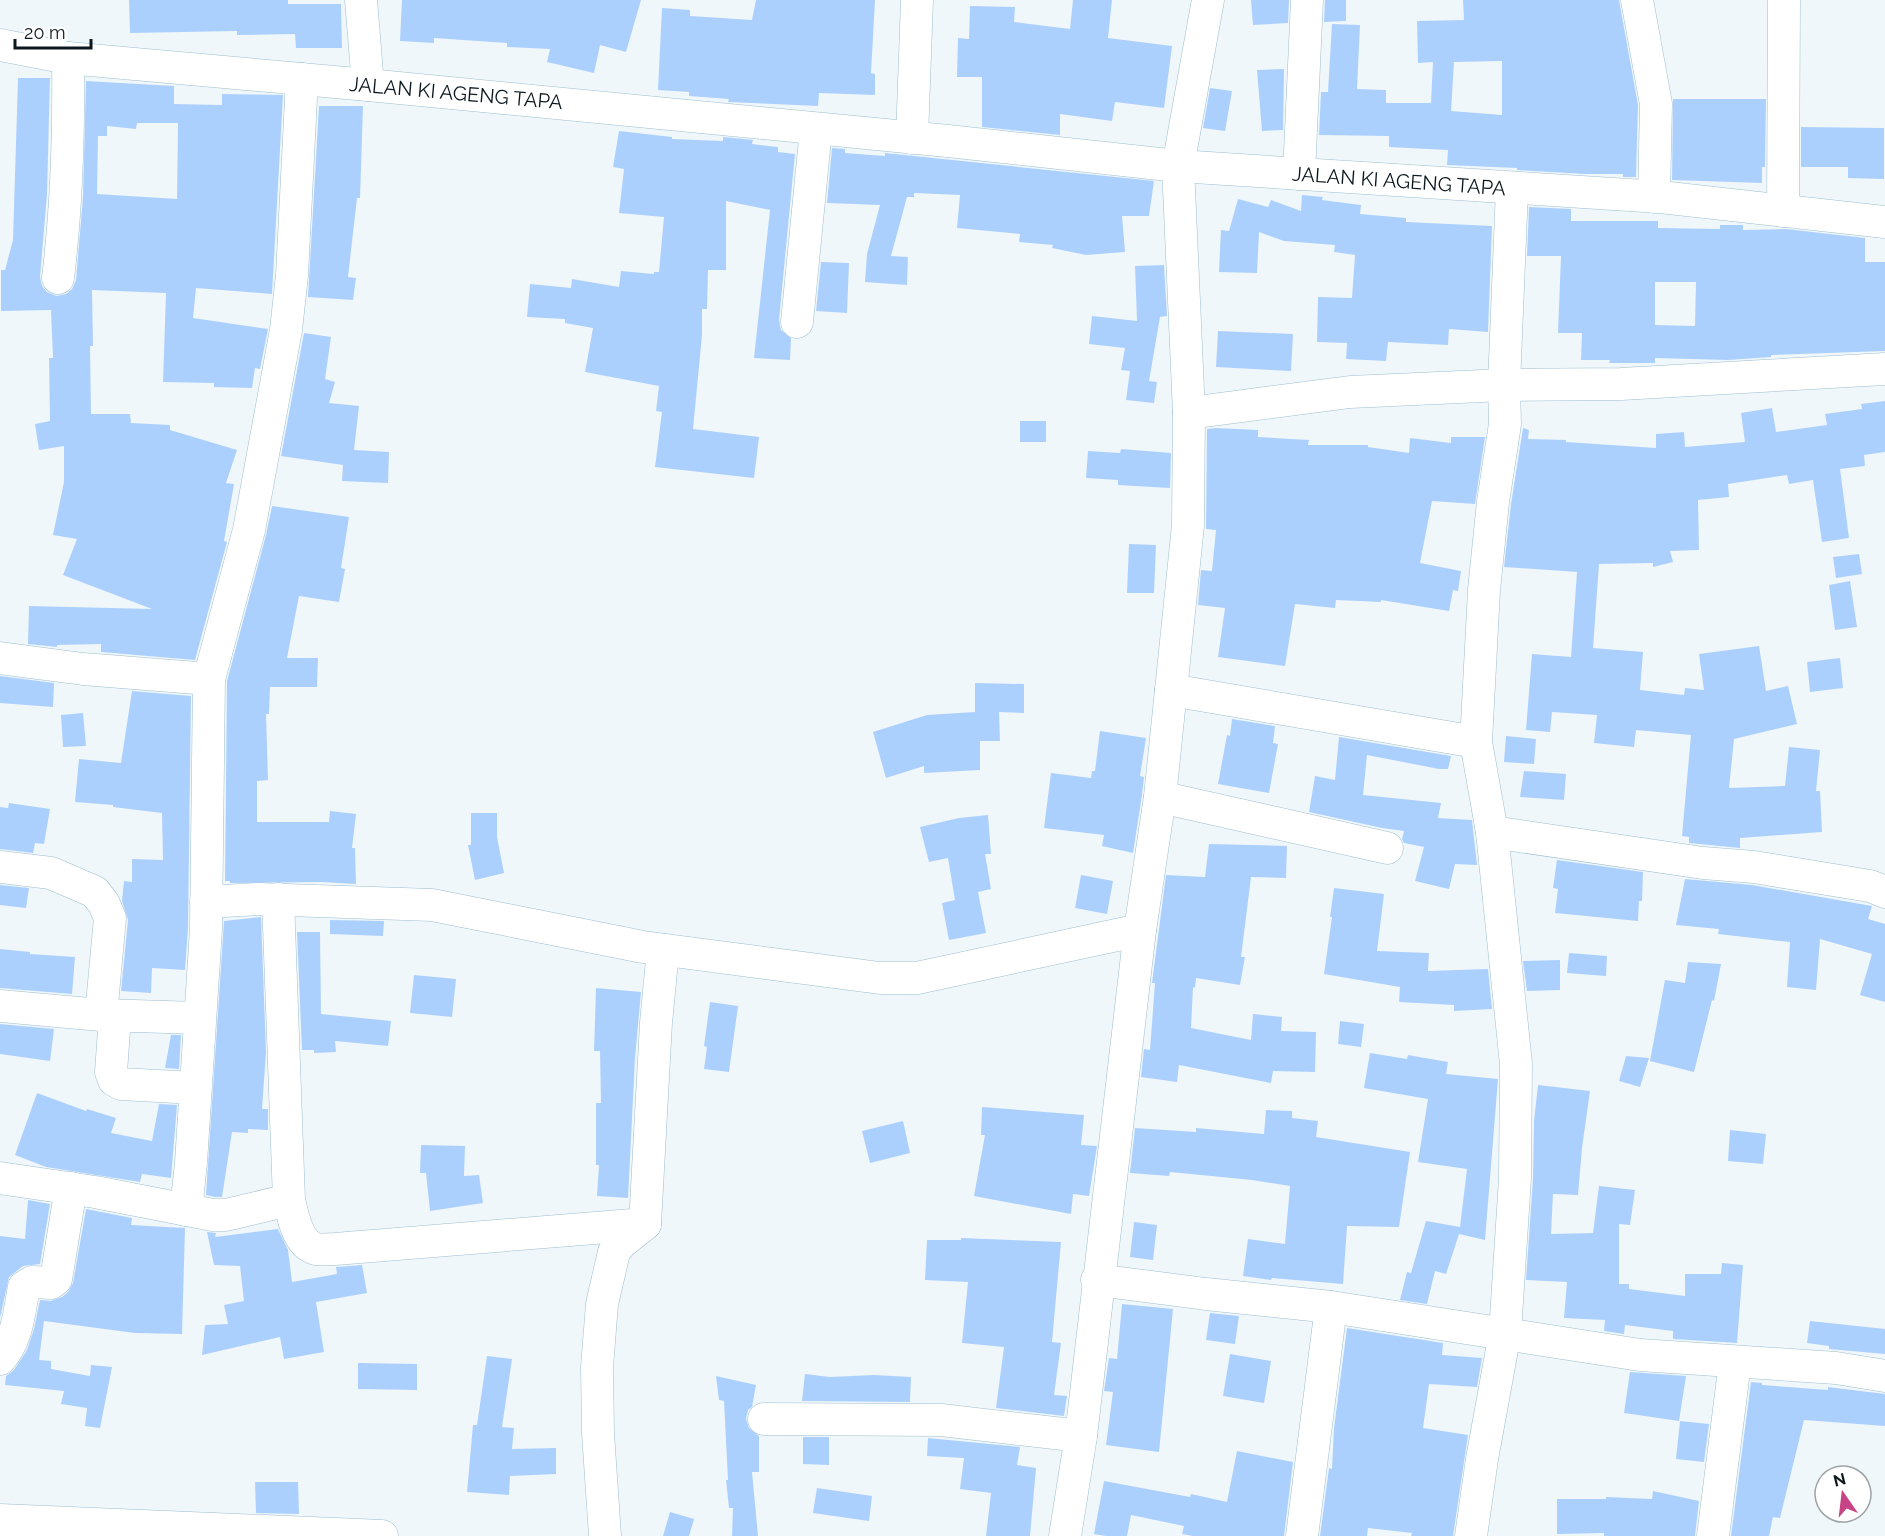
<svg xmlns="http://www.w3.org/2000/svg" width="1885" height="1536" font-family="Raleway,sans-serif">
	<style>
		.building { fill: #acd0fe; fill-rule: evenodd }
		.lines { fill: none; stroke-linecap: round; stroke-linejoin: round }
		.minor-casing { stroke: #9dbecf; stroke-width: 33 }
		.minor { stroke: #fff; stroke-width: 32 }
		.labels { text-anchor: middle; dominant-baseline: central; stroke-width: 5; stroke-linejoin: round; paint-order: stroke }
		.street-label { font-size: 20px; fill: #0c181e; stroke: #fff }
	</style>
	<rect width="100%" height="100%" fill="#f0f7fa"/>
	<g class="building">
		<polygon points="129,0 288,0 288,4 341,4 342,48 296,48 295,34 237,35 237,31 130,33"/>
		<polygon points="402,0 641,0 626,52 600,45 594,73 547,62 550,49 507,47 507,43 434,38 434,43 400,41"/>
		<polygon points="756,0 875,0 871,73 875,74 875,95 819,93 818,106 728,102 729,99 689,96 689,92 658,90 662,8 690,10 690,16 752,20"/>
		<polygon points="1073,0 1112,0 1108,38 1172,46 1164,108 1115,102 1112,121 1060,114 1060,135 982,127 982,77 957,77 958,38 969,39 970,6 1015,7 1014,22 1070,29"/>
		<polygon points="1251,0 1289,0 1288,23 1253,25"/>
		<polygon points="1325,0 1346,0 1346,21 1324,22"/>
		<path d="M1463,0H1619L1638,105L1636,177H1623V174H1585L1517,170V168L1447,165L1448,150L1389,147V136L1319,135L1321,92H1328L1332,24L1360,25L1357,89L1386,90V103H1431L1433,62L1418,63L1417,21L1464,20ZM1502,61V115L1451,111L1454,62Z"/>
		<polygon points="1284,69 1283,130 1262,131 1257,70"/>
		<path d="M18,78H50L47,194L40,277L42,286L47,292L57,296L66,294L72,289L76,280L83,197L86,81L174,86V104L222,105V94L283,95L272,294L196,288L193,318L268,329L260,369L255,368L252,388L214,387V383L163,382L166,293L92,290L93,346H90L91,414H130L131,423L170,425V430L237,450L226,483L234,484L224,541L227,542L195,660L101,652V644L57,645V647L28,644L29,606L152,609L63,575L77,539L53,535L64,482V446L39,450L35,424L50,421L49,358H53L51,310L1,311V270H5L13,240ZM137,123H178L177,199L97,194L98,136H107V126L136,129Z"/>
		<polygon points="1210,88 1232,91 1225,131 1203,128"/>
		<polygon points="1673,99 1766,99 1765,167 1762,167 1762,183 1672,180"/>
		<polygon points="319,106 363,106 360,198 357,198 348,277 356,278 353,300 308,297"/>
		<polygon points="1801,127 1884,128 1884,179 1848,178 1848,167 1801,167"/>
		<polygon points="619,131 672,137 672,139 723,141 723,137 753,140 752,144 778,147 778,152 795,154 779,320 781,330 791,338 790,360 754,358 770,210 726,201 726,270 708,270 707,309 702,309 702,335 693,429 759,437 754,478 655,467 662,412 656,411 659,386 585,372 593,328 565,323 565,319 527,317 530,284 571,288 572,279 619,287 621,271 654,274 654,272 659,272 664,217 619,213 624,169 613,167"/>
		<polygon points="832,148 845,149 845,153 885,156 885,153 1154,181 1149,216 1122,216 1125,252 1086,255 1052,248 1053,245 1019,242 1020,234 957,228 960,195 914,193 914,197 907,197 891,256 908,257 907,285 865,282 867,254 880,205 827,203"/>
		<polygon points="1302,195 1323,197 1322,200 1361,205 1360,214 1406,218 1406,222 1492,226 1488,332 1449,329 1448,345 1388,342 1386,361 1346,359 1347,343 1317,342 1318,297 1352,298 1355,255 1334,252 1335,245 1284,241 1259,232 1257,273 1219,272 1221,230 1229,231 1238,199 1268,207 1271,200 1301,211"/>
		<path d="M1529,207L1571,209V221H1658V228L1720,229V225H1743V230L1786,229L1865,238V262H1885V351L1771,355V357L1728,360L1655,358V363H1609L1610,360H1581L1582,333H1558L1561,256H1527ZM1655,282H1696L1695,326L1655,325Z"/>
		<polygon points="821,262 849,263 847,313 816,311"/>
		<polygon points="1164,265 1167,316 1160,317 1149,381 1157,382 1154,403 1126,400 1130,371 1121,370 1125,348 1089,344 1092,316 1137,321 1135,266"/>
		<polygon points="1218,331 1293,334 1291,371 1216,367"/>
		<polygon points="304,333 331,337 325,379 335,382 329,403 359,406 354,450 389,452 388,483 342,481 343,465 281,456"/>
		<polygon points="1885,401 1885,452 1864,455 1865,466 1840,469 1849,538 1822,542 1813,480 1789,484 1787,475 1728,484 1729,497 1698,500 1699,550 1670,551 1673,562 1653,567 1653,563 1599,564 1593,648 1643,652 1640,690 1684,695 1685,688 1704,690 1699,654 1759,646 1766,691 1788,686 1797,724 1734,739 1729,788 1785,786 1789,747 1820,750 1816,791 1820,791 1822,832 1740,838 1740,848 1689,843 1689,837 1682,836 1691,735 1636,730 1634,747 1594,743 1597,715 1552,712 1550,732 1526,730 1532,654 1571,657 1577,572 1504,567 1511,504 1523,428 1529,430 1528,439 1566,440 1566,442 1656,448 1656,434 1684,432 1685,447 1745,442 1741,413 1772,408 1776,432 1827,425 1825,414 1862,409 1861,404"/>
		<rect x="1020" y="421" width="26" height="21"/>
		<polygon points="1216,428 1258,430 1258,437 1309,440 1308,445 1368,445 1368,447 1409,453 1410,438 1451,443 1451,437 1485,437 1475,504 1432,501 1420,563 1461,571 1458,591 1453,590 1449,611 1381,600 1381,602 1336,600 1335,608 1295,604 1285,666 1218,657 1225,608 1198,605 1201,570 1212,571 1216,530 1206,529 1207,429"/>
		<polygon points="1121,449 1171,453 1170,488 1118,485 1118,480 1086,478 1088,451 1120,453"/>
		<polygon points="272,506 349,517 341,568 345,569 339,602 299,596 287,658 318,658 317,687 270,687 269,714 266,714 268,780 257,781 257,822 329,822 330,811 356,814 352,848 355,848 356,884 322,882 230,883 230,881 225,881 227,681 266,535"/>
		<polygon points="1129,544 1156,545 1154,593 1127,593"/>
		<polygon points="1859,554 1862,574 1836,578 1833,557"/>
		<polygon points="1850,581 1857,627 1835,630 1829,585"/>
		<polygon points="1840,658 1843,688 1810,692 1807,662"/>
		<polygon points="0,676 54,683 53,707 0,703"/>
		<polygon points="975,683 1024,684 1024,713 999,712 1000,741 980,741 980,770 924,773 924,766 886,778 873,732 927,715 975,712"/>
		<polygon points="132,691 191,696 188,928 185,970 152,968 151,993 121,991 128,920 122,901 124,881 132,882 132,859 163,860 162,813 113,807 113,805 75,802 79,759 121,763"/>
		<polygon points="83,713 86,746 63,747 61,715"/>
		<polygon points="1232,719 1275,726 1273,743 1278,744 1269,793 1218,784 1227,735 1230,736"/>
		<polygon points="1100,731 1146,738 1140,776 1144,777 1142,795 1133,853 1102,846 1104,835 1044,828 1051,773 1091,778 1092,771 1095,771"/>
		<polygon points="1506,736 1536,739 1534,764 1504,762"/>
		<polygon points="1339,737 1451,756 1448,769 1439,769 1367,755 1363,795 1441,803 1438,818 1472,820 1477,865 1455,864 1449,889 1415,881 1424,847 1404,843 1402,839 1404,831 1382,828 1309,812 1315,776 1335,780"/>
		<polygon points="1524,771 1566,774 1564,800 1520,797"/>
		<polygon points="9,803 50,809 44,844 35,843 33,853 0,849 0,807 8,808"/>
		<polygon points="471,813 497,813 497,837 504,873 475,880 468,845 471,845"/>
		<polygon points="988,815 991,854 985,854 991,889 978,892 986,933 949,940 942,903 955,900 948,858 929,862 920,827 959,818"/>
		<polygon points="1209,844 1287,846 1286,878 1251,877 1241,957 1245,957 1240,985 1196,978 1195,988 1193,987 1191,1028 1251,1040 1253,1014 1282,1017 1281,1031 1316,1032 1315,1072 1273,1071 1271,1083 1179,1065 1177,1082 1141,1077 1144,1049 1150,1050 1155,983 1152,983 1166,875 1205,877"/>
		<polygon points="1557,860 1643,872 1642,901 1639,901 1638,921 1555,913 1558,889 1553,888"/>
		<polygon points="1081,875 1113,881 1107,914 1075,908"/>
		<polygon points="1685,879 1752,885 1872,906 1868,919 1885,924 1885,1002 1860,995 1872,954 1820,939 1816,990 1787,987 1790,942 1718,934 1719,929 1676,925"/>
		<polygon points="0,885 29,888 26,908 0,905"/>
		<polygon points="1334,888 1384,894 1377,951 1429,953 1428,971 1488,969 1492,1009 1454,1011 1454,1005 1399,1002 1400,987 1324,974 1332,917 1330,917"/>
		<polygon points="261,917 266,1052 262,1109 268,1109 268,1130 248,1129 248,1133 232,1132 222,1197 215,1197 206,1195 224,921"/>
		<polygon points="330,920 384,921 383,936 330,934"/>
		<polygon points="297,932 320,932 321,1014 391,1021 388,1046 335,1041 336,1052 314,1053 314,1050 302,1050"/>
		<polygon points="0,949 30,952 30,954 75,957 72,994 0,988"/>
		<polygon points="1569,953 1607,956 1606,976 1567,973"/>
		<polygon points="1560,960 1560,990 1527,991 1523,961"/>
		<polygon points="1688,962 1721,964 1714,1001 1712,1000 1694,1072 1650,1061 1665,980 1685,983"/>
		<polygon points="414,975 456,979 452,1017 410,1013"/>
		<polygon points="596,988 641,992 635,1058 628,1198 597,1196 599,1165 596,1165 596,1103 601,1103 600,1051 594,1051"/>
		<polygon points="710,1002 738,1006 729,1072 704,1069 707,1047 704,1046"/>
		<polygon points="1340,1021 1364,1024 1361,1047 1338,1044"/>
		<polygon points="0,1024 54,1029 50,1061 0,1054"/>
		<polygon points="171,1035 181,1035 179,1069 165,1068"/>
		<polygon points="1370,1053 1407,1059 1408,1055 1448,1062 1446,1074 1498,1079 1485,1240 1459,1234 1446,1274 1435,1271 1427,1304 1400,1300 1407,1272 1411,1273 1426,1221 1460,1227 1467,1169 1418,1162 1428,1099 1364,1088"/>
		<polygon points="1626,1056 1649,1058 1640,1087 1619,1081"/>
		<polygon points="1538,1085 1590,1091 1582,1148 1578,1195 1553,1194 1551,1234 1593,1233 1599,1186 1635,1190 1630,1225 1619,1224 1619,1284 1629,1284 1629,1289 1685,1296 1685,1274 1721,1274 1722,1263 1743,1265 1737,1343 1673,1339 1673,1331 1625,1325 1624,1334 1604,1331 1605,1320 1564,1318 1567,1282 1526,1280 1533,1179 1534,1121"/>
		<polygon points="37,1093 86,1111 87,1109 116,1118 111,1133 152,1141 159,1104 177,1105 171,1178 142,1174 140,1182 46,1167 15,1155"/>
		<polygon points="982,1107 1084,1115 1081,1145 1097,1146 1089,1196 1073,1194 1071,1214 974,1196 985,1135 981,1135"/>
		<polygon points="1266,1110 1292,1111 1292,1118 1318,1121 1316,1137 1410,1152 1399,1227 1347,1226 1343,1284 1272,1278 1271,1280 1243,1276 1248,1239 1285,1244 1290,1186 1252,1180 1170,1172 1169,1176 1130,1173 1135,1128 1196,1132 1196,1128 1264,1134"/>
		<polygon points="903,1121 910,1153 870,1163 862,1131"/>
		<polygon points="1730,1130 1766,1134 1763,1164 1728,1161"/>
		<polygon points="421,1145 465,1146 464,1176 479,1175 483,1203 430,1211 426,1173 420,1173"/>
		<polygon points="28,1200 50,1204 40,1264 23,1266 9,1277 0,1318 0,1236 25,1239"/>
		<polygon points="86,1209 132,1218 131,1225 185,1228 182,1334 135,1333 44,1321 39,1360 51,1361 51,1369 90,1376 91,1365 112,1367 100,1428 85,1426 87,1408 61,1404 64,1391 5,1385 6,1376 14,1370 27,1350 34,1329 40,1300 51,1301 62,1297 68,1292 73,1283"/>
		<polygon points="1134,1222 1157,1225 1153,1260 1130,1257"/>
		<polygon points="278,1229 288,1250 292,1282 337,1274 336,1267 362,1265 367,1293 316,1302 324,1352 284,1359 280,1337 202,1355 205,1325 228,1324 224,1305 244,1301 240,1266 214,1265 207,1232 216,1233 215,1237"/>
		<polygon points="961,1238 1061,1242 1052,1342 1061,1343 1054,1395 1067,1396 1064,1416 996,1408 1004,1347 962,1343 968,1282 925,1280 927,1240 961,1240"/>
		<polygon points="1122,1304 1173,1309 1159,1452 1106,1445 1113,1392 1104,1391 1109,1358 1117,1359"/>
		<polygon points="1210,1313 1239,1316 1235,1344 1206,1340"/>
		<polygon points="1810,1321 1885,1329 1885,1354 1829,1349 1829,1346 1807,1343"/>
		<polygon points="1347,1328 1443,1343 1442,1355 1482,1358 1477,1387 1429,1384 1423,1428 1468,1435 1453,1536 1411,1536 1412,1533 1368,1528 1367,1536 1320,1536 1329,1468 1332,1469 1334,1428"/>
		<polygon points="1230,1354 1271,1361 1264,1403 1223,1396"/>
		<polygon points="487,1356 512,1359 502,1427 514,1428 512,1449 556,1448 556,1474 510,1476 509,1495 467,1492 473,1425 477,1425"/>
		<polygon points="358,1363 417,1364 417,1390 358,1389"/>
		<polygon points="1630,1372 1686,1376 1679,1421 1624,1413"/>
		<polygon points="805,1374 830,1377 874,1375 911,1377 910,1402 802,1401"/>
		<polygon points="716,1376 756,1385 752,1407 748,1410 746,1419 749,1428 759,1436 759,1472 752,1472 758,1536 732,1536 733,1508 729,1508 726,1480 728,1480 724,1401 719,1400"/>
		<polygon points="1751,1382 1762,1383 1762,1385 1828,1390 1828,1387 1885,1394 1885,1426 1804,1420 1780,1518 1773,1517 1769,1536 1731,1536"/>
		<polygon points="1680,1421 1709,1424 1704,1462 1676,1459"/>
		<polygon points="803,1437 829,1437 829,1465 803,1464"/>
		<polygon points="928,1438 1020,1447 1017,1465 1036,1468 1030,1536 986,1536 991,1493 960,1489 964,1458 927,1456"/>
		<polygon points="1237,1451 1293,1462 1284,1536 1193,1536 1182,1534 1184,1526 1131,1515 1127,1536 1106,1536 1094,1534 1104,1481 1190,1497 1191,1494 1227,1502"/>
		<polygon points="255,1482 298,1482 299,1514 256,1513"/>
		<polygon points="817,1488 872,1496 869,1521 813,1513"/>
		<polygon points="1653,1491 1699,1501 1695,1536 1604,1536 1604,1533 1557,1534 1557,1499 1606,1499 1606,1497 1652,1499"/>
		<polygon points="670,1512 694,1519 689,1536 663,1536"/>
	</g>
	<g class="lines">
		<g class="minor-casing">
			<g id="minor">
				<polyline points="361,0 368,85"/>
				<polyline points="1637,0 1656,104 1654,197"/>
				<polyline points="0,45 68,58 368,85 948,141 1178,166 1660,197 1885,222"/>
				<polyline points="912,138 917,0"/>
				<polyline points="1299,174 1307,0"/>
				<polyline points="1783,211 1784,0"/>
				<path d="M58,278C67,204 69,132 68,58"/>
				<polyline points="797,322 816,129"/>
				<polyline points="1189,413 1350,392 1504,385 1621,384 1885,369"/>
				<polyline points="0,658 83,669 209,679"/>
				<polyline points="1171,690 1476,742"/>
				<polyline points="1160,797 1387,848"/>
				<polyline points="1492,832 1703,863 1754,867 1870,886 1885,892"/>
				<polyline points="0,867 51,873 95,892 104,904 110,918 101,1015"/>
				<path d="M278,899L289,1200C293,1216 297,1244 316,1249C321,1250 329,1249 335,1249L645,1224"/>
				<polyline points="206,902 258,899 432,905 643,947 880,978 917,978 1140,930"/>
				<polyline points="0,1006 101,1015 199,1018"/>
				<polyline points="115,1016 111,1072 114,1080 121,1084 195,1088"/>
				<polyline points="0,1178 95,1192 213,1215 226,1215 289,1200"/>
				<polyline points="186,1210 191,1163 206,929 209,679 249,530 286,330 292,275 302,79"/>
				<polyline points="1097,1280 1206,1294 1331,1307 1640,1355 1836,1368 1885,1376"/>
				<path d="M0,1359C18,1339 19,1312 24,1287L32,1282L51,1283L56,1279L71,1188"/>
				<polyline points="764,1419 941,1420 1081,1436"/>
				<polyline points="0,1520 382,1536"/>
				<polyline points="605,1536 598,1433 597,1367 602,1304 614,1252 621,1243 645,1224 656,1023 663,950"/>
				<polyline points="1065,1536 1081,1436 1140,930 1160,797 1188,525 1189,413 1178,166 1208,0"/>
				<polyline points="1302,1536 1331,1307"/>
				<polyline points="1471,1536 1482,1459 1505,1333 1515,1178 1516,1064 1492,832 1476,742 1484,590 1493,502 1505,424 1504,385 1512,189"/>
				<polyline points="1713,1536 1735,1363"/>
			</g>
		</g>
		<use href="#minor" class="minor"/>
	</g>
	<g class="labels">
		<g class="street-label">
			<text transform="translate(456 93) rotate(5)">JALAN KI AGENG TAPA</text>
			<text transform="translate(1399 181) rotate(4)">JALAN KI AGENG TAPA</text>
		</g>
	</g>
	<g transform="translate(1843 1494) rotate(346)"><circle r="28" fill="#ffffff" stroke="#9ea3a5" stroke-width="1.5"/>
	<path d="M0-4.5L10 22L0 15L-10 22Z" fill="#c84386"/>
	<text y="-9" font-size="16" font-weight="bold" text-anchor="middle" fill="#0c181e">N</text>
	</g>
	<path d="M15 39v9h76v-9" fill="none" stroke="#0c181e" stroke-width="3"/>
	<text x="24" y="39" font-size="18" fill="#0c181e" stroke="#ffffff" stroke-width="4.5" paint-order="stroke">20 m</text>
</svg>
